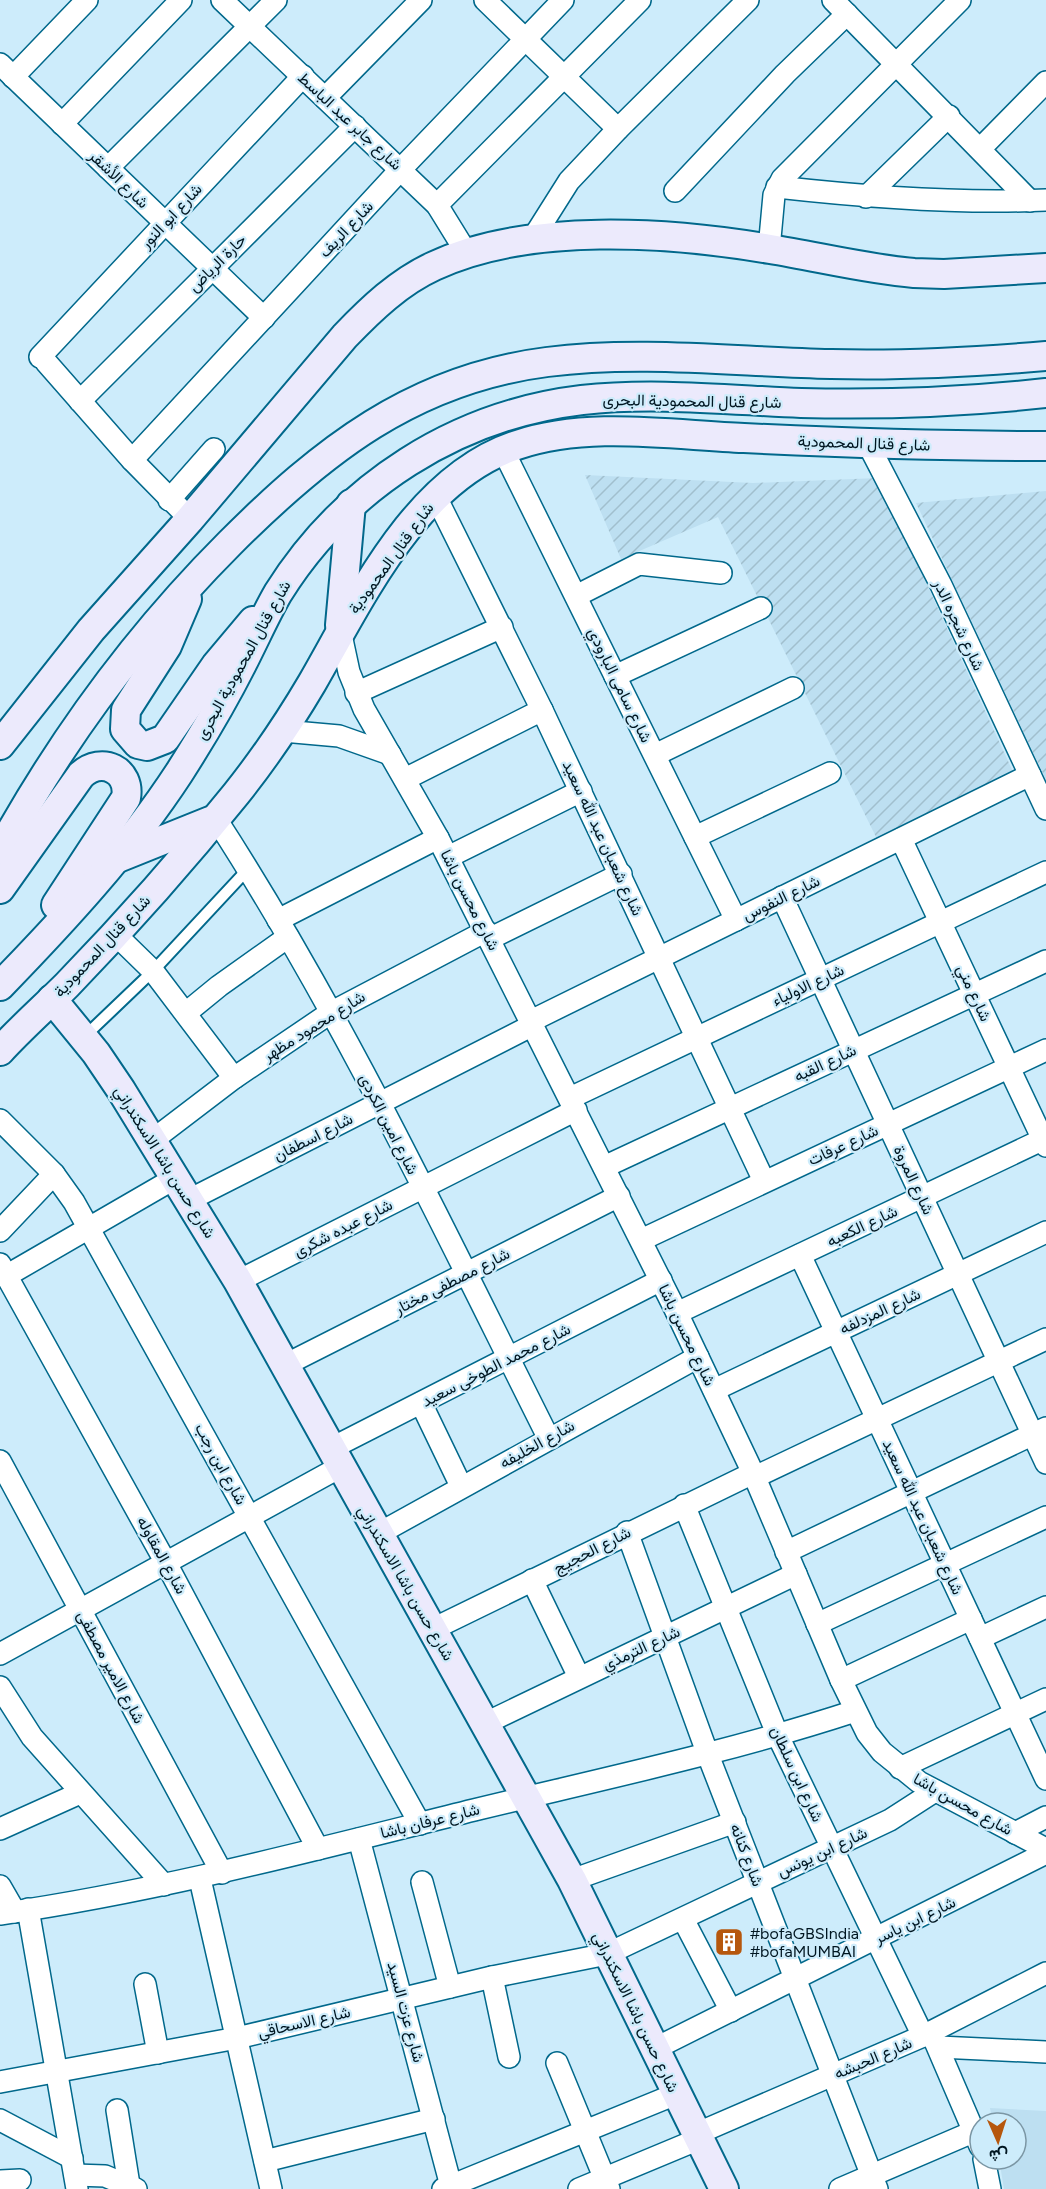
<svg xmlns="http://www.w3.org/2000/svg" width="1046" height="2189" font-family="Figtree,Vazirmatn,sans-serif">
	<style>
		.built { fill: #bddff1 }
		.industrial { fill: url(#industrial-furrows) }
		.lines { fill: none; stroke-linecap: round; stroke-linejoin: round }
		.lane-casing { stroke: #01688b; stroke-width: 14 }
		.street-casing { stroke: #01688b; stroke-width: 24 }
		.secondary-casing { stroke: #01688b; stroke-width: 32 }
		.lane { stroke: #fff; stroke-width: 10 }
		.street { stroke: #fff; stroke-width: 21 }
		.secondary { stroke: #eceafc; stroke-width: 28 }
		.labels { text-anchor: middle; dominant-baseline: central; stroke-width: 4.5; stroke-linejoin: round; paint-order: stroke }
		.street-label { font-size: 16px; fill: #001621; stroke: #cdecfb }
		.poi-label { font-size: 16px; fill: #001621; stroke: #cdecfb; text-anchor: start }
	</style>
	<defs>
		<pattern id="industrial-furrows" width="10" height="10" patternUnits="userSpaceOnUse" patternTransform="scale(1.5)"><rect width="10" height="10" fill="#bddff1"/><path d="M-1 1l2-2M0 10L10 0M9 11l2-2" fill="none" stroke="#a1bfce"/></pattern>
	</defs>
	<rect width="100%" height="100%" fill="#cdecfb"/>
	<polygon class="built" points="990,2108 1046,2111 1046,2189 1004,2189 999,2159 1016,2159 1016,2123 993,2123"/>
	<g class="industrial">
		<polygon points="585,475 753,483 878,478 1014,774 878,841 718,517 621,559"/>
		<polygon points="1046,491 1046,780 916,503"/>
	</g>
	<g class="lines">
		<g class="lane-casing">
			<polyline id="lane" points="85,1036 153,971 248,869"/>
		</g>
		<g class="street-casing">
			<g id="street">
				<polyline points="222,0 437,205 466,252"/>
				<polyline points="485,0 618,129"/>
				<polyline points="833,0 1030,201"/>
				<polyline points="0,64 264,318"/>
				<polyline points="13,77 87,0"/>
				<polyline points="325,98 421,0"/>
				<polyline points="62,124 181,0"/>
				<polyline points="981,148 1046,82"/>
				<polyline points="108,168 276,0"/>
				<path d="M777,187C866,197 956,204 1046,200"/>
				<polyline points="675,191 785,74 847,14"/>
				<polyline points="866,197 949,116"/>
				<polyline points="437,205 640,0"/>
				<polyline points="533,238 569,181 618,129 748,0"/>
				<polyline points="769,249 774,195 782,179 960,0"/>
				<polyline points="40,357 303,76"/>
				<polyline points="46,362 132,460 190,519"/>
				<polyline points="80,401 355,126"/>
				<polyline points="868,444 941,585 1046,809"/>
				<polyline points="503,450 736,920"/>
				<polyline points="132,460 401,169 563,0"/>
				<polyline points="436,497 542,710 764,1181"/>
				<polyline points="169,500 214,449"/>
				<polyline points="576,596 639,564 721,573"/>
				<polyline points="340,630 349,672 364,709 438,838 677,1313 753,1473 841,1680 867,1733 882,1752 919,1782 1046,1849"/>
				<polyline points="615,676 761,608"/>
				<polyline points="356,693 502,627"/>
				<polyline points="283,731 339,736 390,754"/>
				<polyline points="655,755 793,688"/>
				<polyline points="405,779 542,710"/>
				<path d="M216,819C343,1015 443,1228 548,1437"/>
				<polyline points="695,837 830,773"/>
				<polyline points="901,839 1046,1146"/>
				<polyline points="448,857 581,791"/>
				<polyline points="782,897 1046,1463"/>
				<polyline points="278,920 438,838"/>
				<polyline points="114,933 153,971 234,1078"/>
				<polyline points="489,939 621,874"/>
				<polyline points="186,1013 219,986 288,937"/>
				<polyline points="531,1021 1030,775"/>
				<polyline points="570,1098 1046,872"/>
				<polyline points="0,1120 54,1174 74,1202 420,1824"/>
				<polyline points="154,1139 234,1078 330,1013 486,931"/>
				<polyline points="604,1167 1046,961"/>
				<polyline points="189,1200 533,1025"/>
				<polyline points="0,1231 54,1174"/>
				<polyline points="641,1240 1046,1050"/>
				<polyline points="800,1255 1046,1779"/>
				<polyline points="0,1264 166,1563 318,1849"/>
				<polyline points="6,1276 177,1177"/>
				<polyline points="238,1281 576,1110"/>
				<polyline points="677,1313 1046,1138"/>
				<polyline points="285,1365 619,1196"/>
				<polyline points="714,1390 1046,1232"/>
				<polyline points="421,1403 461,1486"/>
				<polyline points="330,1449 661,1280"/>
				<polyline points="0,1461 222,1873"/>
				<polyline points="755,1477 1046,1339"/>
				<polyline points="684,1505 778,1736 923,2036"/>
				<polyline points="627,1532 708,1755 877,2189"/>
				<polyline points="378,1534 698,1357"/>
				<polyline points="786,1552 1046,1428"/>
				<polyline points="532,1580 579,1677"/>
				<polyline points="817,1624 1046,1517"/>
				<polyline points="433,1629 753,1473"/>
				<polyline points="980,1638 1046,1607"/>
				<polyline points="0,1654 340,1467"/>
				<polyline points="841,1680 971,1619"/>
				<polyline points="0,1687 32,1737 164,1885"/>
				<polyline points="486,1723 796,1574"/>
				<polyline points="900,1768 1046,1699"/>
				<polyline points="0,1829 80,1793"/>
				<polyline points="1015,1833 1046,1817"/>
				<polyline points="359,1839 451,2186"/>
				<polyline points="200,1879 271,2189"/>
				<polyline points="572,1880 735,1822"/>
				<polyline points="422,1882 450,1987"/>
				<polyline points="0,1886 15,1912"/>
				<polyline points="28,1909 77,2189"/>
				<path d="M0,1914C160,1891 317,1849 474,1810C602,1779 730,1752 855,1711"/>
				<polyline points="683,1919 731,2011"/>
				<polyline points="492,1977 509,2057"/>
				<polyline points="145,1984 158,2053"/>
				<polyline points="931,2032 980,2146"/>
				<polyline points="939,2047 1046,2052"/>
				<polyline points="654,2049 1046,1853"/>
				<polyline points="557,2063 609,2189"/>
				<polyline points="0,2082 237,2038 492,1977 607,1954 890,1820 935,1791"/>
				<polyline points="117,2110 129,2185"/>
				<polyline points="0,2120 72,2158"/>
				<polyline points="696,2134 923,2036 1046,1973"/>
				<polyline points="984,2159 990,2189"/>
				<polyline points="265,2161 434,2119"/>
				<polyline points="75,2175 105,2176 136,2189"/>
				<polyline points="0,2181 20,2180"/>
				<polyline points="443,2189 676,2094"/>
				<polyline points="579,2189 699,2139"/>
				<polyline points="840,2189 975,2131"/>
			</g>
		</g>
		<g class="secondary-casing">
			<g id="secondary">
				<polyline points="187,599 167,646 126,710 125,729 138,744 147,746 165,739 216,665 253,621"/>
				<polyline points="340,625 351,504"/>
				<path d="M0,745L91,630L190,519L345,336C371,309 399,282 434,266C527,222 670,232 770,249C819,257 866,269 914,273L944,274L1046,268"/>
				<path d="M0,851C63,737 138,635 230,543C322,451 413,379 547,362C641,350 737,362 831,364C903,366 974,362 1046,356"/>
				<polyline points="118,858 210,821"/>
				<path d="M0,889L81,775C102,756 131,770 126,798L56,905"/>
				<path d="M0,986C65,919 128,851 179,773C204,734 228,693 248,652C258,632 267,612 278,593C345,486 456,415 582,400C653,392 729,400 801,403C883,405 965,402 1046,393"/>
				<polyline points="52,999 96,1053 121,1090 238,1281 572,1880 724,2189"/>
				<path d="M0,1051C21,1028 45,1007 67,985C126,924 183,860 236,794C264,759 289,722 312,683C361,598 416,478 517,445C589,421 670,435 744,438C845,443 945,446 1046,446"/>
			</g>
		</g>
		<use href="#lane" class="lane"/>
		<use href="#street" class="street"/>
		<use href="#secondary" class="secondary"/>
	</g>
	<defs>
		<g id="building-square" transform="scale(1.5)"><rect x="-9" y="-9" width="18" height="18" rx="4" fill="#b6570d" stroke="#cdecfb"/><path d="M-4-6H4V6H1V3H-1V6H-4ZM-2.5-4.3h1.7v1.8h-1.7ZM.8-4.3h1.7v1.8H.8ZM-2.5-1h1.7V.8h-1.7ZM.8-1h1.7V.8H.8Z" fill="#fff"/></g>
	</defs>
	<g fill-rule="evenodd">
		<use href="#building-square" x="729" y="1942"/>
	</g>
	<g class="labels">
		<g class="street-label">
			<text transform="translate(350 121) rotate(43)">شارع جابر عبد الباسط</text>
			<text transform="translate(119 179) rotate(44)">شارع الأشقر</text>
			<text transform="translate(171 216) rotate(-47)">شارع ابو النور</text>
			<text transform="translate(346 229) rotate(-47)">شارع الريف</text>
			<text transform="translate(217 263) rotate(-45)">حارة الرياض</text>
			<text transform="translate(692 401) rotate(1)">شارع قنال المحمودية البحرى</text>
			<text transform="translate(864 443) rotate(2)">شارع قنال المحمودية</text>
			<text transform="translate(391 558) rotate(-54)">شارع قنال المحمودية</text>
			<text transform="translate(959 625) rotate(65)">شارع شجره الدر</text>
			<text transform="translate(243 660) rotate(-61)">شارع قنال المحمودية البحرى</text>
			<text transform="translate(620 685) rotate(64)">شارع سامى البارودي</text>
			<text transform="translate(603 838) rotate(65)">شارع شعبان عبد الله سعيد</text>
			<text transform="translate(781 898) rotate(-26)">شارع النفوس</text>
			<text transform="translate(470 900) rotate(63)">شارع محسن باشا</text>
			<text transform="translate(102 946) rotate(-47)">شارع قنال المحمودية</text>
			<text transform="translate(808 985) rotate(-25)">شارع الاولياء</text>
			<text transform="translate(974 993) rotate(65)">شارع مني</text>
			<text transform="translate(314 1026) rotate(-32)">شارع محمود مظهر</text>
			<text transform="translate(825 1063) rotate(-25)">شارع القبه</text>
			<text transform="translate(389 1124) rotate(63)">شارع امين الكردى</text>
			<text transform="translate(313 1137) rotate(-27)">شارع اسطفان</text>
			<text transform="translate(843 1145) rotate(-25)">شارع عرفات</text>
			<text transform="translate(165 1162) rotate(58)">شارع حسن باشا الاسكندراني</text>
			<text transform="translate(914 1180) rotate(65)">شارع المروة</text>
			<text transform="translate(862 1226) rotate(-25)">شارع الكعبه</text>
			<text transform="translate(343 1228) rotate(-27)">شارع عبده شكرى</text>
			<text transform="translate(452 1281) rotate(-27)">شارع مصطفى مختار</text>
			<text transform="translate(880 1311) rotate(-25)">شارع المزدلفه</text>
			<text transform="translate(687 1335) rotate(64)">شارع محسن باشا</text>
			<text transform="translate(496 1365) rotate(-27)">شارع محمد الطوخى سعيد</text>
			<text transform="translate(537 1444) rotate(-29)">شارع الخليفه</text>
			<text transform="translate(221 1464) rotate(61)">شارع ابن رجب</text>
			<text transform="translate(923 1517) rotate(65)">شارع شعبان عبد الله سعيد</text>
			<text transform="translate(592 1550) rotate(-27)">شارع الحجيج</text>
			<text transform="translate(162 1555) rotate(61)">شارع المقاوله</text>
			<text transform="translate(406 1583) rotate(60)">شارع حسن باشا الاسكندراني</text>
			<text transform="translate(641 1648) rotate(-25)">شارع الترمذي</text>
			<text transform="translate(111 1667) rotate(62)">شارع الامير مصطفى</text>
			<text transform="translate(797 1774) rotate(65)">شارع ابن سلطان</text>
			<text transform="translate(963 1804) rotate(29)">شارع محسن باشا</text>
			<text transform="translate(430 1821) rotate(-14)">شارع عرفان باشا</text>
			<text transform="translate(822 1852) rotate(-25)">شارع ابن يونس</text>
			<text transform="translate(747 1855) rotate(69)">شارع كنانه</text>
			<text transform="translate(915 1920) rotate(-26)">شارع ابن ياسر</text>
			<text transform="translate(406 2012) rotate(75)">شارع عزت السيد</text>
			<text transform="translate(636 2012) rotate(64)">شارع حسن باشا الاسكندراني</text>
			<text transform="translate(304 2022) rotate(-13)">شارع الاسحاقي</text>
			<text transform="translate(873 2058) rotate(-23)">شارع الحبشه</text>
		</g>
		<g class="poi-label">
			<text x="750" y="1933">#bofaGBSIndia<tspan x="750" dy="18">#bofaMUMBAI</tspan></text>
		</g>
	</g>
	<g transform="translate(998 2141) rotate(177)"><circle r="28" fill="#cdecfb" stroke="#7b96a4" stroke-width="1.5"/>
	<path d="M0-4.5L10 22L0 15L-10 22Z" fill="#b6570d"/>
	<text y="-9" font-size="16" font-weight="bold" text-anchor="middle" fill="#001621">ش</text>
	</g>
</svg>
